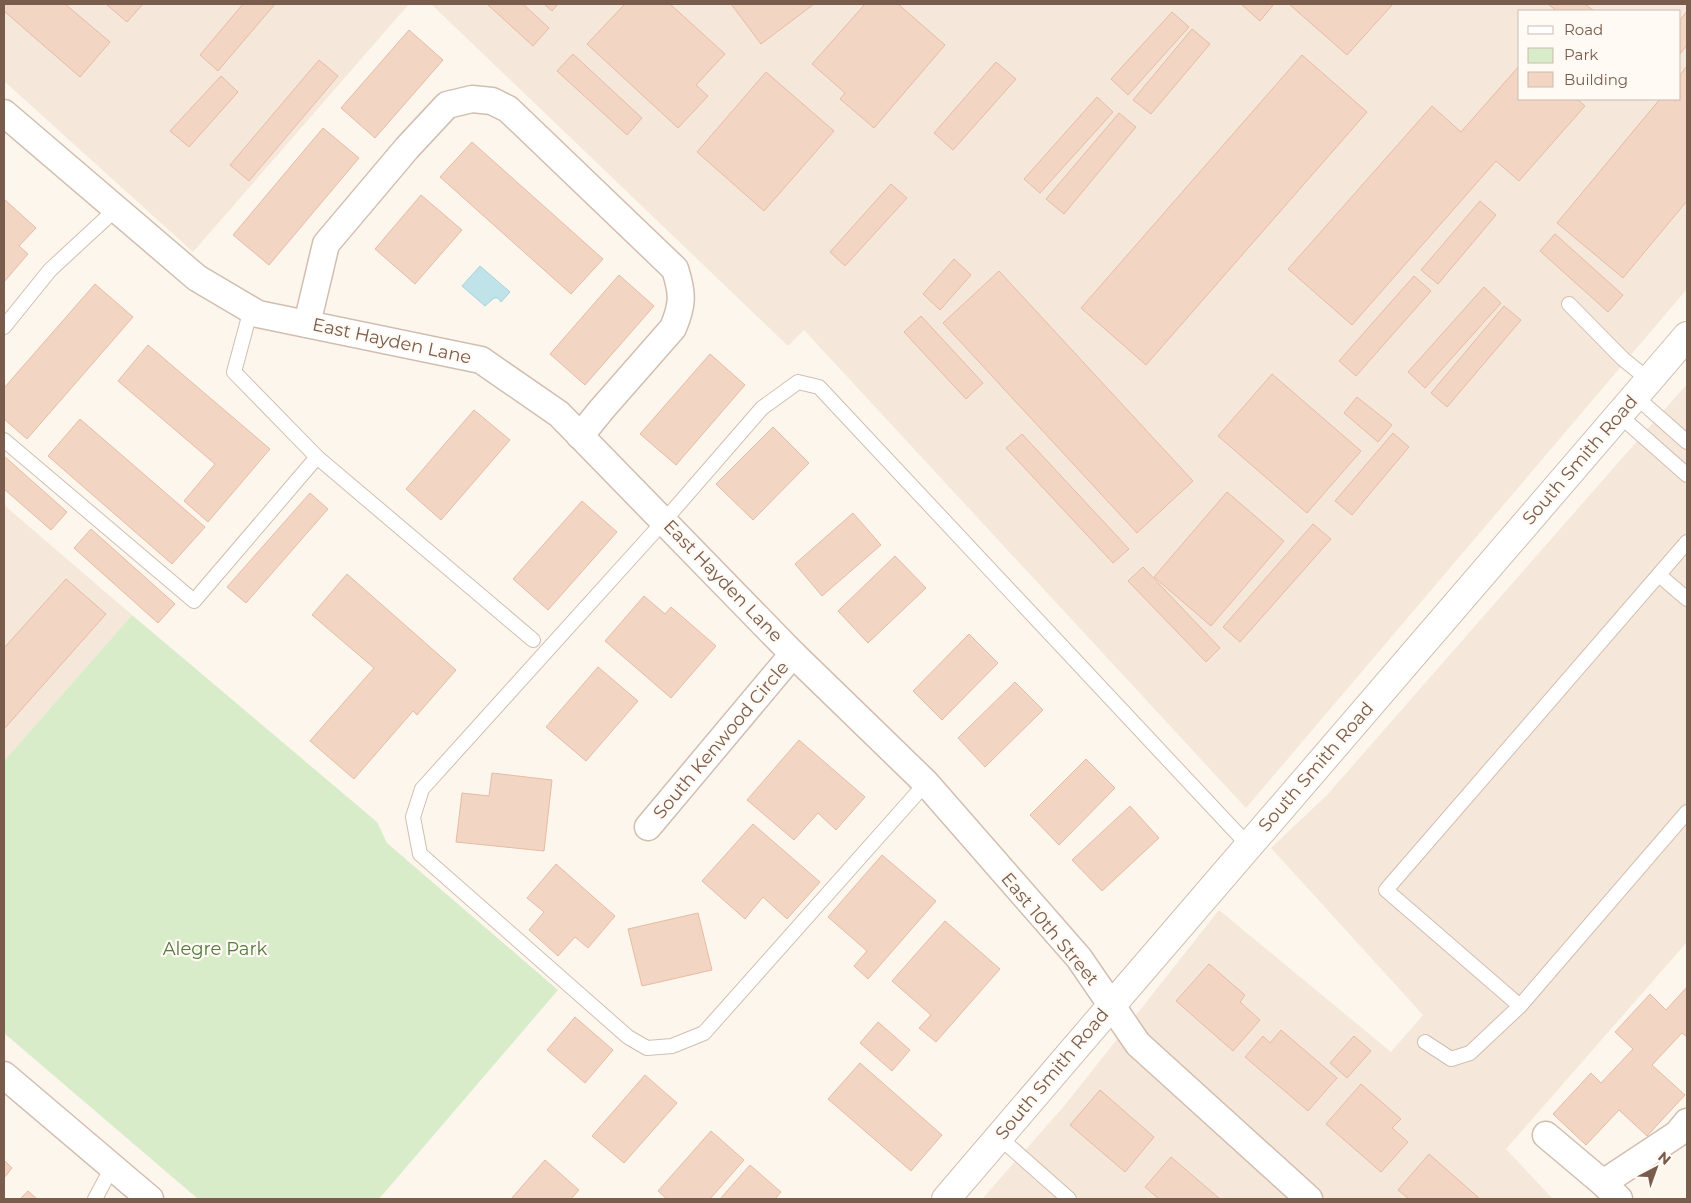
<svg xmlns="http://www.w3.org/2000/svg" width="1691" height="1203" font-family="Montserrat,sans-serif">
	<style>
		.residential { fill: #f5e8da; fill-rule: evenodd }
		.green { fill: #d8ecc9 }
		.water { fill: #bfe3e8; stroke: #a5d3da }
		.building { fill: #f3d5c3; stroke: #e6bba3 }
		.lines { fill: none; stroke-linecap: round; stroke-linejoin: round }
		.service-casing { stroke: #d1beb0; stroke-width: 16 }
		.minor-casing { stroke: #d1beb0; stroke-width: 29 }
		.tertiary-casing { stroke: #d1beb0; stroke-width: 30 }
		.service { stroke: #fff; stroke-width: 14 }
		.minor { stroke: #fff; stroke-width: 26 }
		.tertiary { stroke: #fff; stroke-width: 28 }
		.labels { text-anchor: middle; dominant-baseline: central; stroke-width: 4.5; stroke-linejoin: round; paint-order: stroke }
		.street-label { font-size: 18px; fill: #7a5c4d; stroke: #fffaf3 }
		.park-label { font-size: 18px; fill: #537a41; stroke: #fffaf3 }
	</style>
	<rect width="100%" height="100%" fill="#fdf6ec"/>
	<g class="residential">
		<polygon points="4,4 409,4 193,252 4,81"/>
		<path d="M431,4H1687V289L1246,808L804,330L788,346ZM1520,11H1680V99H1520Z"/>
		<polygon points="1687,384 1687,942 1506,1149 1553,1199 982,1199 1065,1105 1219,910 1391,1052 1423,1015 1271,848 1327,795"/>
		<polygon points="4,505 132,615 4,761"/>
	</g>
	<polygon class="green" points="132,615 377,822 387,843 558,990 379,1199 198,1199 4,1033 4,761"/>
	<polygon class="water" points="480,266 510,292 501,302 498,298 494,298 485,306 462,286"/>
	<g class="building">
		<polygon points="4,4 65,4 110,42 80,77 4,11"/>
		<polygon points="106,4 143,4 127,22"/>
		<polygon points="243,4 275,4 218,71 200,55"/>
		<polygon points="487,4 523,4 549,28 533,46"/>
		<polygon points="544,4 558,4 552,11"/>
		<polygon points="625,4 670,4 725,54 696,85 708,96 678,128 587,44"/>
		<polygon points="731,4 814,4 761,44"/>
		<polygon points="865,4 898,4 945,45 874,128 840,99 845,93 812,64"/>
		<polygon points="1241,4 1274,4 1260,21"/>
		<polygon points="1289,4 1393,4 1347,55"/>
		<polygon points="1548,4 1585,4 1594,11 1557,11"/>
		<polygon points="1687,11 1687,45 1680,54 1680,20"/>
		<polygon points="1172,12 1189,27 1128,95 1111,79"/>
		<polygon points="1192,29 1210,44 1151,114 1133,100"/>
		<polygon points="409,30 443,60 375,138 341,108"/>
		<polygon points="573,54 642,118 627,135 557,71"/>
		<polygon points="1302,55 1367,112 1146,365 1081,308"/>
		<polygon points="319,60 338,76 249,181 230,165"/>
		<polygon points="996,62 1016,79 953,150 934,133"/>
		<polygon points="1520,65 1520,99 1577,99 1585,106 1519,181 1496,161 1352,325 1288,269 1432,106 1461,132"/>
		<polygon points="1687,66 1687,201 1623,278 1557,223 1660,99 1680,99 1680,75"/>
		<polygon points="766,72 834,131 764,211 697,152"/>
		<polygon points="221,76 238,92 189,147 170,131"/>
		<polygon points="1097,97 1113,112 1040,193 1024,179"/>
		<polygon points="1119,113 1136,127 1064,214 1046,199"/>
		<polygon points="323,128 359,158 269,265 233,235"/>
		<polygon points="472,142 603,259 571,294 440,177"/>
		<polygon points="891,184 907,198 845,266 830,252"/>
		<polygon points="421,195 462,230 415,284 375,249"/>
		<polygon points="4,199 36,228 19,246 28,254 4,282"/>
		<polygon points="1480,201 1496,215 1438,284 1421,270"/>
		<polygon points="1555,234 1623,295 1608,312 1540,251"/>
		<polygon points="954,259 971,275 940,310 923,294"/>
		<polygon points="999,271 1193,481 1137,533 943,323"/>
		<polygon points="619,275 654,306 585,385 550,354"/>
		<polygon points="1414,276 1431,291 1356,376 1339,361"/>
		<polygon points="95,284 133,317 27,439 4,419 4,388"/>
		<polygon points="1484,287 1501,303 1425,388 1408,372"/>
		<polygon points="1504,306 1521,320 1447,407 1431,393"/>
		<polygon points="921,316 983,383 966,399 904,332"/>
		<polygon points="148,345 270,449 208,522 184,501 215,464 118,381"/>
		<polygon points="710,354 745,385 676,465 640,434"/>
		<polygon points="1272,374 1361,451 1307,513 1218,436"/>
		<polygon points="1357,397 1392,425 1378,442 1344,413"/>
		<polygon points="474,410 510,440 441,520 406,489"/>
		<polygon points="80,419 205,527 172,564 48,456"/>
		<polygon points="773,427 809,463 753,520 716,484"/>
		<polygon points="1393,433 1409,447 1352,515 1335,501"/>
		<polygon points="1022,434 1129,549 1113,563 1006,448"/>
		<polygon points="4,456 67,512 51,530 4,489"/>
		<polygon points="1227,492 1284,541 1211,626 1154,577"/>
		<polygon points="310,493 328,509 246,603 227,587"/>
		<polygon points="582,501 617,532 548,610 513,579"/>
		<polygon points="853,513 881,545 822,596 795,564"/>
		<polygon points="1313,524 1331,539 1240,642 1223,627"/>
		<polygon points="91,529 175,604 158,623 74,548"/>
		<polygon points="895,556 926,588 868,643 838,611"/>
		<polygon points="1143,567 1220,648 1206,662 1128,581"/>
		<polygon points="347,574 456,670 417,715 413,711 354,779 310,741 374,668 312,615"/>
		<polygon points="66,579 106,614 4,729 4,648"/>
		<polygon points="644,596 665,614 671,607 716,646 671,698 605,641"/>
		<polygon points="969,634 998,663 942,720 913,691"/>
		<polygon points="598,667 638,701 586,761 546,727"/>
		<polygon points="1015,682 1043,710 985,767 958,738"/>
		<polygon points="799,740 865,797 836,830 818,813 794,840 747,800"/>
		<polygon points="1086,759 1115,788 1059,845 1030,815"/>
		<polygon points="492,773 552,780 544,851 456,842 462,793 489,796"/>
		<polygon points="1130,806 1159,838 1102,891 1072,860"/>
		<polygon points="753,824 820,882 787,919 763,897 745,919 702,881"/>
		<polygon points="882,855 936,901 868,979 854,966 867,951 828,917"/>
		<polygon points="556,864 615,916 588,948 575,937 558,956 529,930 544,912 527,898"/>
		<polygon points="698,913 712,970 642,986 628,929"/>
		<polygon points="945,921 1000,969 936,1042 919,1028 931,1015 892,981"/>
		<polygon points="1209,964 1245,995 1240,1002 1260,1020 1233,1051 1176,1001"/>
		<polygon points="1687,987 1687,1037 1682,1033 1652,1065 1685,1095 1647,1136 1619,1110 1586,1145 1553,1114 1591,1073 1601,1083 1633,1049 1615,1032 1650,994 1666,1010"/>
		<polygon points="575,1017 613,1050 585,1083 547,1050"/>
		<polygon points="878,1022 910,1050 892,1071 860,1043"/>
		<polygon points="1281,1030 1337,1078 1308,1111 1245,1057 1263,1036 1270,1043"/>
		<polygon points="1354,1036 1371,1051 1347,1078 1330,1063"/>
		<polygon points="860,1063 942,1135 911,1171 828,1099"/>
		<polygon points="645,1075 677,1103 624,1163 592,1136"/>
		<polygon points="1361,1084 1401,1119 1392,1128 1408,1142 1381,1172 1326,1124"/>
		<polygon points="1100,1090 1154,1137 1125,1172 1070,1125"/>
		<polygon points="711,1131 744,1160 710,1199 667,1199 658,1191"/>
		<polygon points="1429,1154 1480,1199 1409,1199 1398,1190"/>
		<polygon points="1171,1157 1220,1199 1159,1199 1145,1187"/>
		<polygon points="4,1160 12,1168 4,1178"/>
		<polygon points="545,1160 579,1190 571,1199 511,1199"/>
		<polygon points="750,1165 781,1192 775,1199 720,1199"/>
		<polygon points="28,1191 37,1199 20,1199"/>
	</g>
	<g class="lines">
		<g class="service-casing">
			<g id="service">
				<polyline points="1569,304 1623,359 1649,380"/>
				<polyline points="4,327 50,270 116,209"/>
				<polyline points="1635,396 1687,442"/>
				<polyline points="1619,415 1687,475"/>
				<polyline points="4,440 194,601 317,457 234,372 251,309"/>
				<polyline points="317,457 533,640"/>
				<polyline points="1659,575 1687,599"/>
				<polyline points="926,783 704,1033 672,1046 647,1048 628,1037 420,854 413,817 422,789 664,521 762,408 798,382 819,387 1249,846"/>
				<polyline points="1520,1006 1386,890 1687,542"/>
				<polyline points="1425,1042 1451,1059 1470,1053 1520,1006 1687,812"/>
				<polyline points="999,1137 1069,1199"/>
				<polyline points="95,1199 112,1167"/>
			</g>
		</g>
		<g class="minor-casing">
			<g id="minor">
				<polyline points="4,113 197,278 258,314 481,360 559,414 793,654 926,783 1079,958 1138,1044 1309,1199"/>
				<path d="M307,324L326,244L407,148L447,105L472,99L492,101L508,109L675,269C683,294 683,304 673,328L602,409L580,436"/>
				<polyline points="648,827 793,654"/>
				<polyline points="4,1075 150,1199"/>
				<polyline points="1546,1135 1603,1183"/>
				<polyline points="1619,1199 1603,1183 1677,1134 1687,1122"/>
			</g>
		</g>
		<g class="tertiary-casing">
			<polyline id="tertiary" points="946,1199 1112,1005 1687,336"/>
		</g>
		<use href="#service" class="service"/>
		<use href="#minor" class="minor"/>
		<use href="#tertiary" class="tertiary"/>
	</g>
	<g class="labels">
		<g class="street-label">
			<text transform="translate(392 341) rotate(12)">East Hayden Lane</text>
			<text transform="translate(1580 460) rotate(-49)">South Smith Road</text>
			<text transform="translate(723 581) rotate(46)">East Hayden Lane</text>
			<text transform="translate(721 740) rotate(-50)">South Kenwood Circle</text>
			<text transform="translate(1316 767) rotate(-49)">South Smith Road</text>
			<text transform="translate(1050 929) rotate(50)">East 10th Street</text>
			<text transform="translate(1052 1074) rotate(-50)">South Smith Road</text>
		</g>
		<g class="park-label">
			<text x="215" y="949">Alegre Park</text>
		</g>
	</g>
	<rect width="1691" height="1203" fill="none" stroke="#7a5c4d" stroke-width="10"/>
	<rect x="1518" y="10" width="162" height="90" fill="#fffaf3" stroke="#cabbb1"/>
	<rect x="1528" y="26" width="25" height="8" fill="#ffffff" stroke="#cabbb1"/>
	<text x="1564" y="35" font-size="15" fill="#7a5c4d">Road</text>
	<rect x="1528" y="48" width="25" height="15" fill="#d8ecc9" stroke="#cabbb1"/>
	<text x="1564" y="60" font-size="15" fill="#7a5c4d">Park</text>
	<rect x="1528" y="72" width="25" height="15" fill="#f3d5c3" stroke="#cabbb1"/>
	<text x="1564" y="85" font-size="15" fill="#7a5c4d">Building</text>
	<g transform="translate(1656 1168) rotate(41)" stroke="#fffaf3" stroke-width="4" paint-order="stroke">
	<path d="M0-4L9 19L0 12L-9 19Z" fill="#7a5c4d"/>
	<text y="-8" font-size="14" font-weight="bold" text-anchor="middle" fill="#7a5c4d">N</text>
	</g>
</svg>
